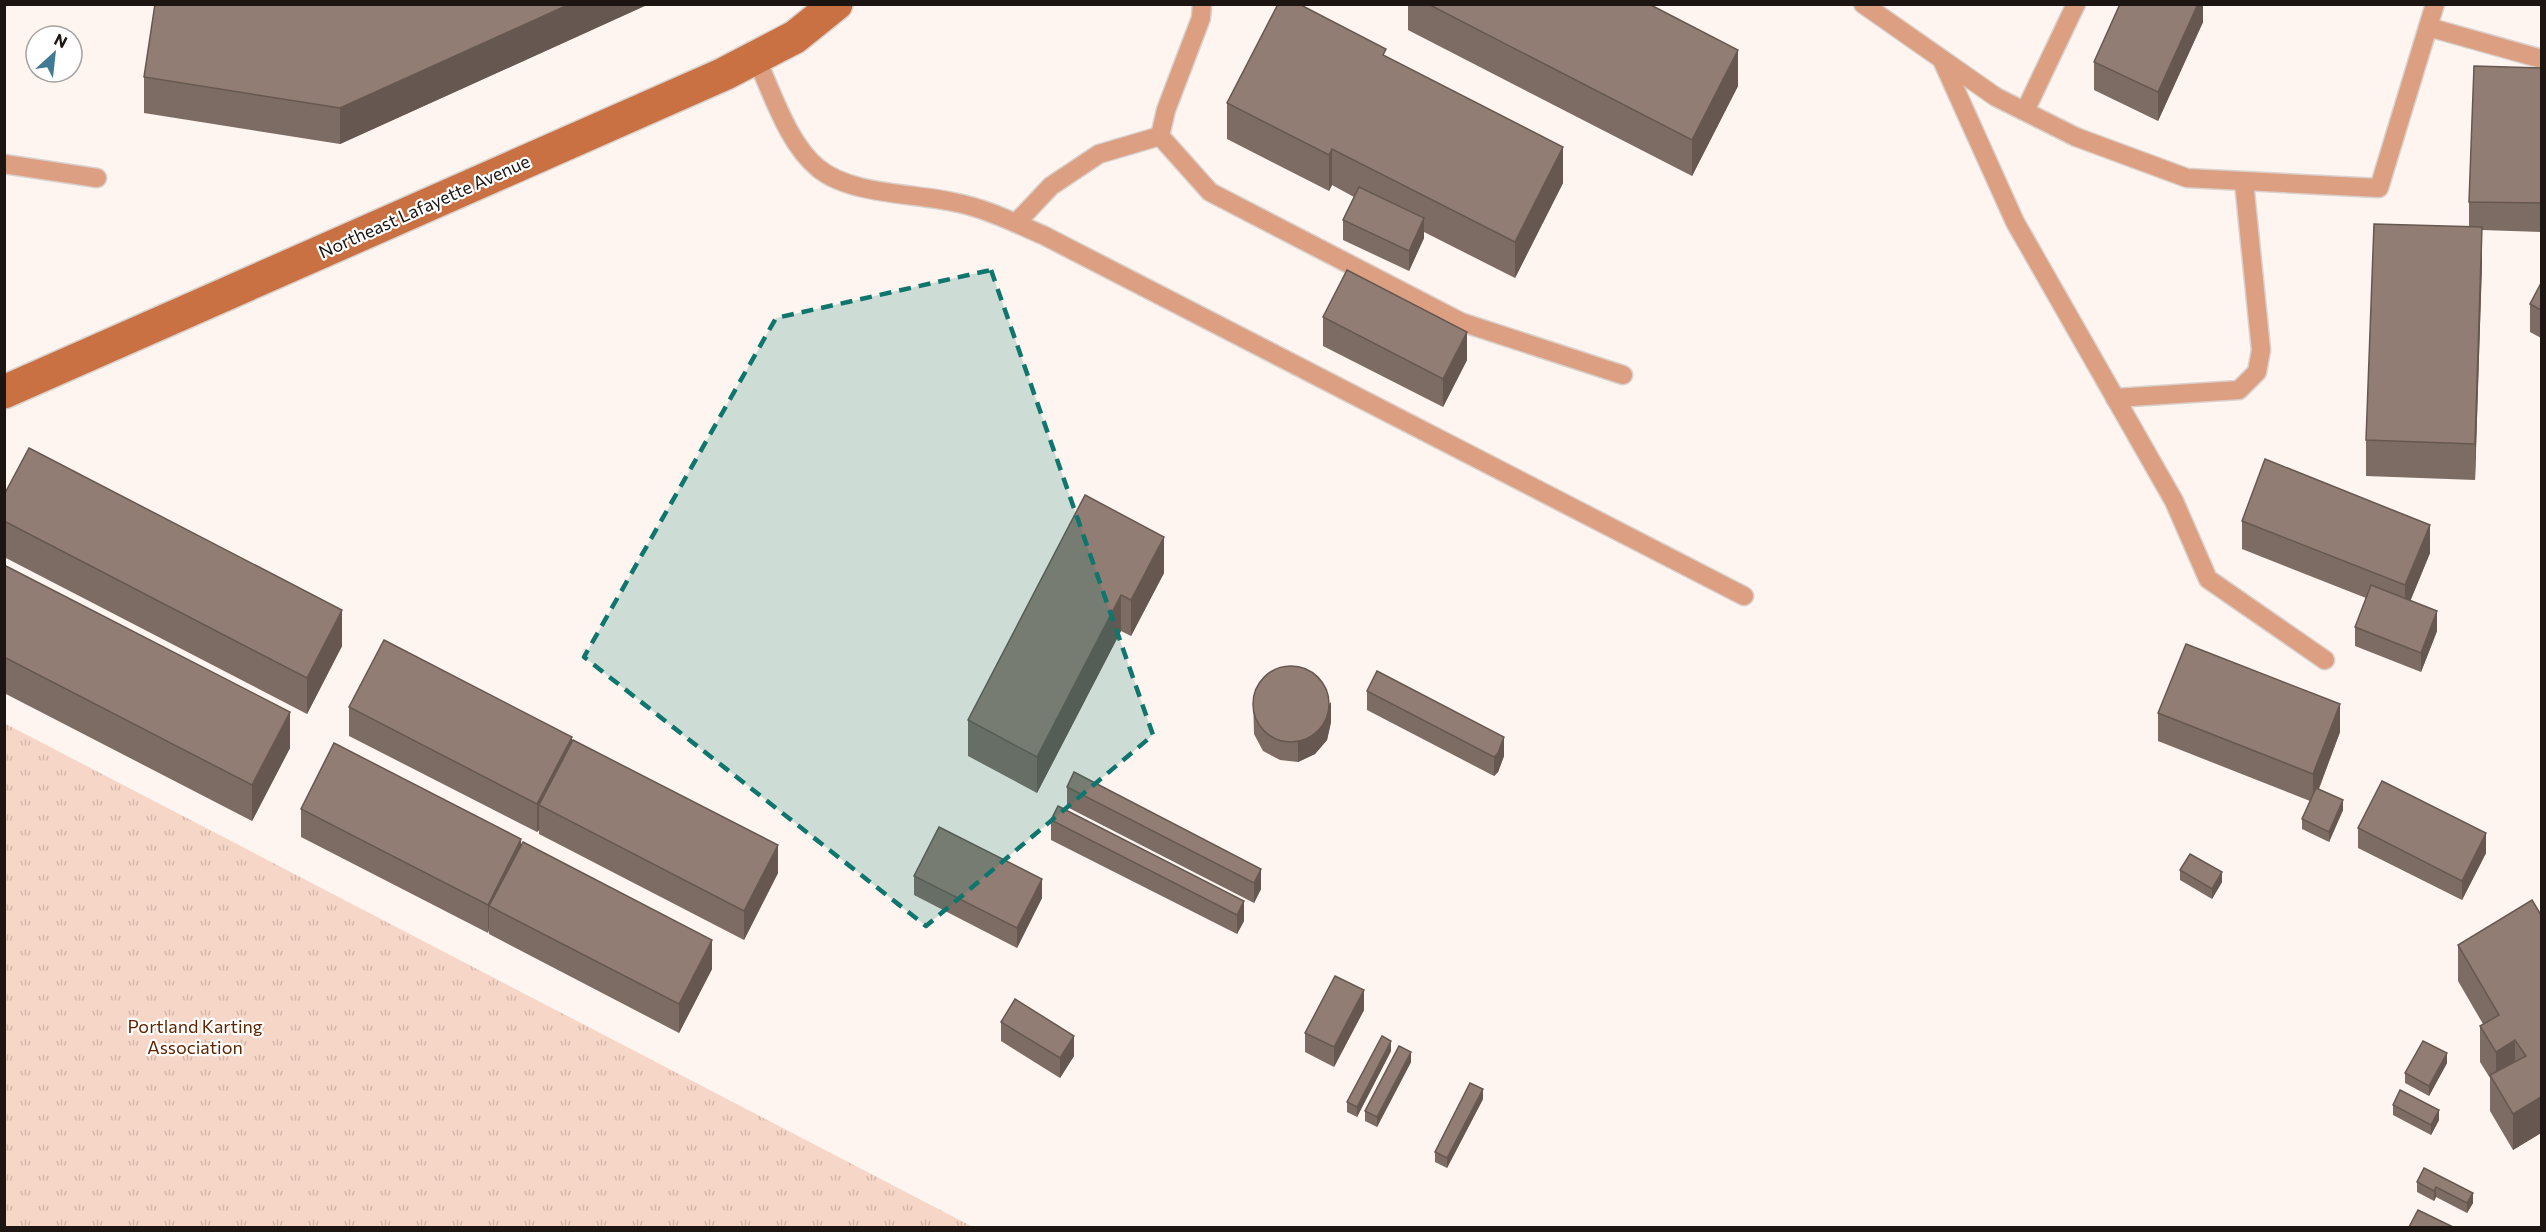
<svg xmlns="http://www.w3.org/2000/svg" width="2546" height="1232" font-family="Commissioner,sans-serif">
	<style>
		.park { fill: url(#park-tufts) }
		.lines { fill: none; stroke-linecap: round; stroke-linejoin: round }
		.service-casing { stroke: #dad1cc; stroke-width: 21 }
		.secondary-casing { stroke: #dad1cc; stroke-width: 36 }
		.service { stroke: #dc9f81; stroke-width: 18 }
		.secondary { stroke: #ca7143; stroke-width: 33 }
		.wall { fill: #7d6c63 }
		.shaded-wall { fill: #665850 }
		.building { fill: #917d73; stroke: #665850; stroke-width: 1.5 }
		.marked { fill: #0f766e; fill-opacity: 0.2; stroke: #0f766e; stroke-width: 4.5; stroke-dasharray: 12 8; stroke-linejoin: round }
		.labels { text-anchor: middle; dominant-baseline: central; stroke-width: 4.5; stroke-linejoin: round; paint-order: stroke }
		.street-label { font-size: 18px; fill: #1c1511; stroke: #fff }
		.park-label { font-size: 18px; fill: #5f2500; stroke: #fff }
	</style>
	<defs>
		<pattern id="park-tufts" width="24" height="20" patternUnits="userSpaceOnUse" patternTransform="scale(1.5)"><rect width="24" height="20" fill="#f6d6c7"/><path d="M3 7l-1-3M5 7V3M7 7l1-3M15 17l-1-3M17 17v-4M19 17l1-3" fill="none" stroke="#d2b7aa"/></pattern>
	</defs>
	<rect width="100%" height="100%" fill="#fef5f0"/>
	<polygon class="park" points="4,723 973,1227 5,1227"/>
	<g class="lines">
		<g class="service-casing">
			<g id="service">
				<polyline points="1202,4 1201,18 1166,110 1160,136 1210,192 1461,322 1623,375"/>
				<polyline points="1863,4 1996,97 2076,137 2187,178 2379,188 2435,4"/>
				<polyline points="2428,27 2542,59"/>
				<path d="M756,58C772,92 788,144 818,168C850,195 914,193 953,202C985,208 1013,222 1043,235L1744,596"/>
				<polyline points="1942,60 2015,222 2174,501 2208,579 2325,660"/>
				<polyline points="2025,111 2076,4"/>
				<polyline points="4,164 97,178"/>
				<polyline points="1016,223 1051,186 1099,154 1160,136"/>
				<polyline points="2115,398 2239,390 2257,372 2261,350 2244,182"/>
			</g>
		</g>
		<g class="secondary-casing">
			<polyline id="secondary" points="4,392 724,74 795,37 836,4"/>
		</g>
		<use href="#service" class="service"/>
		<use href="#secondary" class="secondary"/>
	</g>
	<g class="wall">
		<polygon points="649,4 340,144 144,113 144,77"/>
		<polygon points="1408,4 1649,4 1738,86 1692,176 1408,30"/>
		<polygon points="2203,4 2203,22 2158,121 2094,90 2094,62"/>
		<polygon points="1386,56 1563,183 1515,278 1424,232 1424,238 1409,271 1343,240 1343,220 1354,197 1332,185 1329,191 1227,139 1227,103"/>
		<polygon points="2541,68 2541,232 2482,230 2482,263 2475,480 2366,476 2366,440 2469,227 2469,202"/>
		<polygon points="2541,283 2541,338 2530,332 2530,304"/>
		<polygon points="1323,317 1467,360 1443,407 1323,346"/>
		<polygon points="4,495 342,646 307,714 4,557"/>
		<polygon points="1085,495 1164,573 1131,636 1121,631 1037,793 968,756 968,720"/>
		<polygon points="2242,521 2430,553 2410,601 2437,631 2421,672 2355,646 2355,627 2366,598 2242,549"/>
		<polygon points="4,565 290,748 252,821 4,693"/>
		<polygon points="1367,691 1504,756 1498,772 1494,776 1367,710"/>
		<polygon points="1253,696 1331,722 1327,740 1315,754 1298,762 1280,760 1263,751 1254,734"/>
		<polygon points="349,707 572,742 778,873 744,940 539,834 539,830 537,832 349,736"/>
		<polygon points="2158,713 2340,732 2319,789 2343,810 2329,842 2302,829 2302,819 2310,801 2158,741"/>
		<polygon points="1067,787 1261,869 1261,889 1254,903 1067,807"/>
		<polygon points="301,809 521,847 712,969 679,1033 489,934 489,929 488,933 301,837"/>
		<polygon points="1051,820 1244,901 1244,921 1237,934 1051,840"/>
		<polygon points="2358,828 2486,853 2462,900 2358,848"/>
		<polygon points="2180,870 2222,882 2212,899 2180,880"/>
		<polygon points="914,876 1042,898 1017,948 914,895"/>
		<polygon points="2532,900 2541,1133 2513,1150 2490,1111 2490,1078 2480,1062 2480,1026 2483,1024 2458,981 2458,945"/>
		<polygon points="1364,1010 1334,1067 1305,1052 1305,1033"/>
		<polygon points="1001,1022 1074,1056 1060,1078 1001,1041"/>
		<polygon points="1391,1051 1357,1117 1347,1112 1347,1102"/>
		<polygon points="1411,1062 1377,1127 1365,1121 1365,1111"/>
		<polygon points="2447,1063 2429,1096 2405,1083 2405,1073"/>
		<polygon points="1483,1099 1447,1168 1435,1162 1435,1152"/>
		<polygon points="2393,1105 2439,1120 2431,1135 2393,1115"/>
		<polygon points="2424,1168 2473,1203 2467,1213 2436,1197 2434,1201 2417,1192 2417,1182"/>
	</g>
	<g class="shaded-wall">
		<polygon points="570,4 649,4 340,144 340,108"/>
		<polygon points="2198,4 2203,4 2203,22 2158,121 2158,92"/>
		<polygon points="1738,50 1738,86 1692,176 1692,140"/>
		<polygon points="1563,147 1563,183 1515,278 1515,242"/>
		<polygon points="1332,149 1332,185 1329,191 1329,155"/>
		<polygon points="1424,218 1424,238 1409,271 1409,251"/>
		<polygon points="2482,227 2482,263 2475,480 2475,444"/>
		<polygon points="1467,332 1467,360 1443,407 1443,379"/>
		<polygon points="2430,525 2430,553 2405,614 2405,585"/>
		<polygon points="1164,537 1164,573 1131,636 1131,600"/>
		<polygon points="1121,595 1121,631 1037,793 1037,757"/>
		<polygon points="342,610 342,646 307,714 307,678"/>
		<polygon points="2437,611 2437,631 2421,672 2421,653"/>
		<polygon points="1331,702 1331,722 1327,740 1315,754 1298,762 1298,742"/>
		<polygon points="2340,704 2340,732 2313,803 2313,774"/>
		<polygon points="290,712 290,748 252,821 252,785"/>
		<polygon points="572,737 572,766 539,805 539,830 537,832 537,804"/>
		<polygon points="1504,737 1504,756 1498,772 1494,776 1494,757"/>
		<polygon points="2343,800 2343,810 2329,842 2329,832"/>
		<polygon points="2486,833 2486,853 2462,900 2462,881"/>
		<polygon points="521,839 521,868 489,906 489,929 488,933 488,905"/>
		<polygon points="778,845 778,873 744,940 744,911"/>
		<polygon points="1261,869 1261,889 1254,903 1254,883"/>
		<polygon points="2222,872 2222,882 2212,899 2212,889"/>
		<polygon points="1042,879 1042,898 1017,948 1017,928"/>
		<polygon points="1244,901 1244,921 1237,934 1237,915"/>
		<polygon points="712,940 712,969 679,1033 679,1004"/>
		<polygon points="1364,990 1364,1010 1334,1067 1334,1047"/>
		<polygon points="1074,1036 1074,1056 1060,1078 1060,1058"/>
		<polygon points="2515,1040 2515,1076 2496,1086 2496,1052"/>
		<polygon points="1391,1041 1391,1051 1357,1117 1357,1107"/>
		<polygon points="1411,1052 1411,1062 1377,1127 1377,1117"/>
		<polygon points="2447,1053 2447,1063 2429,1096 2429,1086"/>
		<polygon points="1483,1089 1483,1099 1447,1168 1447,1158"/>
		<polygon points="2541,1097 2541,1133 2513,1150 2513,1114"/>
		<polygon points="2439,1110 2439,1120 2431,1135 2431,1125"/>
		<polygon points="2436,1187 2436,1197 2434,1201 2434,1191"/>
		<polygon points="2473,1193 2473,1203 2467,1213 2467,1203"/>
	</g>
	<g class="building">
		<polygon points="155,4 570,4 340,108 144,77"/>
		<polygon points="1278,4 1299,4 1386,49 1383,55 1563,147 1515,242 1332,149 1329,155 1227,103"/>
		<polygon points="1428,4 1649,4 1738,50 1692,140"/>
		<polygon points="2120,4 2198,4 2158,92 2094,62"/>
		<polygon points="2474,66 2541,68 2541,203 2469,202"/>
		<polygon points="1359,187 1424,218 1409,251 1343,220"/>
		<polygon points="2374,224 2482,227 2475,444 2366,440"/>
		<polygon points="1347,270 1467,332 1443,379 1323,317"/>
		<polygon points="2541,283 2541,310 2530,304"/>
		<polygon points="29,448 342,610 307,678 4,521 4,495"/>
		<polygon points="2265,459 2430,525 2405,585 2242,521"/>
		<polygon points="1085,495 1164,537 1131,600 1121,595 1037,757 968,720"/>
		<polygon points="4,565 290,712 252,785 4,657"/>
		<polygon points="2371,585 2437,611 2421,653 2355,627"/>
		<polygon points="384,640 572,737 537,804 349,707"/>
		<polygon points="2186,644 2340,704 2313,774 2158,713"/>
		<circle cx="1291" cy="704" r="38"/>
		<polygon points="1377,671 1504,737 1498,753 1494,757 1367,691"/>
		<polygon points="573,740 778,845 744,911 539,805"/>
		<polygon points="334,743 521,839 488,905 301,809"/>
		<polygon points="1074,772 1261,869 1254,883 1067,787"/>
		<polygon points="2382,781 2486,833 2462,881 2358,828"/>
		<polygon points="2316,788 2343,800 2329,832 2302,819"/>
		<polygon points="1058,806 1244,901 1237,915 1051,820"/>
		<polygon points="939,827 1042,879 1017,928 914,876"/>
		<polygon points="523,842 712,940 679,1004 489,906"/>
		<polygon points="2190,854 2222,872 2212,889 2180,870"/>
		<polygon points="2532,900 2541,915 2541,1097 2513,1114 2490,1075 2526,1056 2515,1040 2496,1052 2480,1026 2499,1015 2458,945"/>
		<polygon points="1335,976 1364,990 1334,1047 1305,1033"/>
		<polygon points="1015,999 1074,1036 1060,1058 1001,1022"/>
		<polygon points="1382,1036 1391,1041 1357,1107 1347,1102"/>
		<polygon points="2423,1041 2447,1053 2429,1086 2405,1073"/>
		<polygon points="1399,1046 1411,1052 1377,1117 1365,1111"/>
		<polygon points="1470,1083 1483,1089 1447,1158 1435,1152"/>
		<polygon points="2400,1090 2439,1110 2431,1125 2393,1105"/>
		<polygon points="2424,1168 2473,1193 2467,1203 2436,1187 2434,1191 2417,1182"/>
		<polygon points="2418,1210 2453,1227 2409,1227"/>
	</g>
	<path class="marked" d="M991,270L1153,735L926,926L584,657L776,318Z"/>
	<g class="labels">
		<g class="street-label">
			<text transform="translate(424 206) rotate(-24)">Northeast Lafayette Avenue</text>
		</g>
		<g class="park-label">
			<text x="195" y="1026">Portland Karting<tspan x="195" dy="21">Association</tspan></text>
		</g>
	</g>
	<rect width="2546" height="1232" fill="none" stroke="#1c1511" stroke-width="12"/>
	<g transform="translate(54 54) rotate(27)"><circle r="28" fill="#ffffff" stroke="#a4a1a0" stroke-width="1.5"/>
	<path d="M0-4.5L10 22L0 15L-10 22Z" fill="#407a93"/>
	<text y="-9" font-size="16" font-weight="bold" text-anchor="middle" fill="#1c1511">N</text>
	</g>
</svg>
